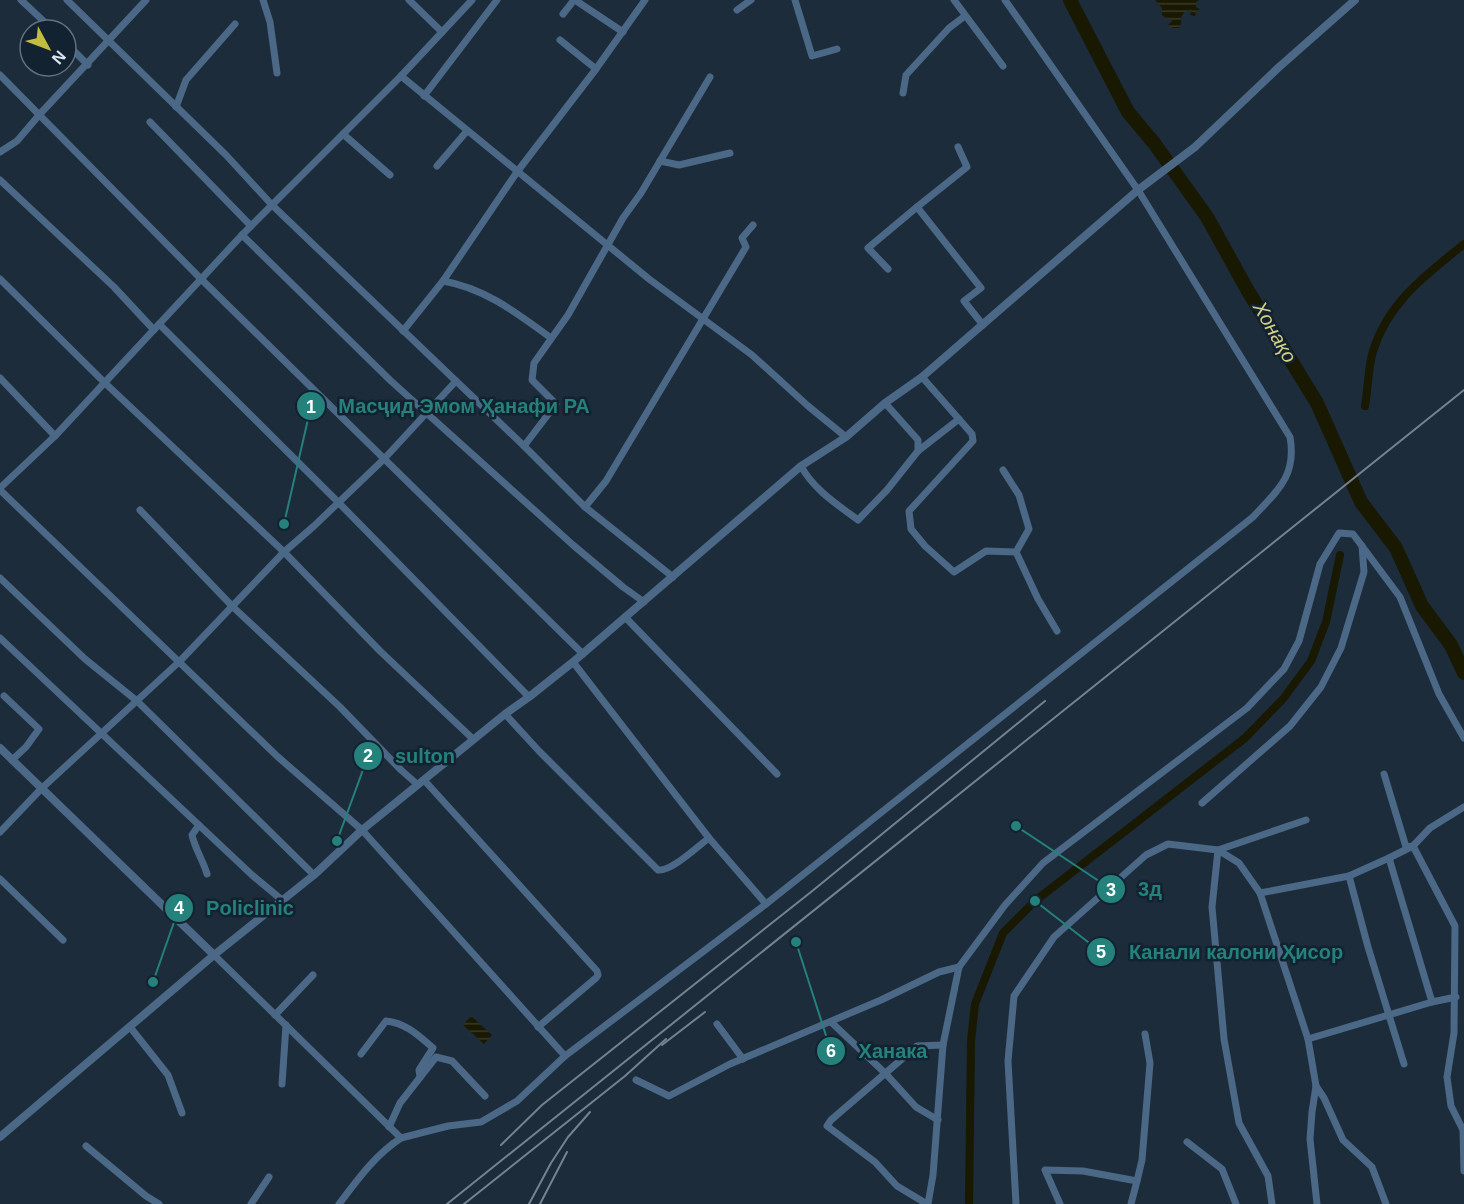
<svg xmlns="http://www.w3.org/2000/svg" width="1464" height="1204" font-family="Arial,sans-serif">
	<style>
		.water { fill: url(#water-rules) }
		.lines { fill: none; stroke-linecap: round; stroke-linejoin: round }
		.canal { stroke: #191801; stroke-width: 8 }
		.river { stroke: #191801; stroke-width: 14 }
		.minor { stroke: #4b6886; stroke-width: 7 }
		.tertiary { stroke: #4b6886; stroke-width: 8 }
		.rail { stroke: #75828f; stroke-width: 2 }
		.labels { text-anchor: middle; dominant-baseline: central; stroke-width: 5; stroke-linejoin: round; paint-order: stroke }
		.water-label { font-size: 20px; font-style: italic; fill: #d3d184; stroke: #132231 }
		.leader { fill: none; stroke: #24817b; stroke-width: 2 }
		.callout-dot { fill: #24817b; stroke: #132231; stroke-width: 2 }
		.mark-label { font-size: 18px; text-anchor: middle; font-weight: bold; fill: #fff }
		.callout-label { font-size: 20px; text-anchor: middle; font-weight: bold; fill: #24817b; stroke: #132231; stroke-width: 5; stroke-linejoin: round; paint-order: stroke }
	</style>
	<defs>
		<pattern id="water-rules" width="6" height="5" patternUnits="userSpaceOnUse" patternTransform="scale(1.5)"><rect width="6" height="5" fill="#191801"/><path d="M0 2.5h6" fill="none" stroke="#3a3a26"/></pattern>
	</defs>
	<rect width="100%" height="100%" fill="#1c2c3b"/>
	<g class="water">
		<path d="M1155,0H1199L1196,2V7L1202,11H1196L1195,16L1190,15L1191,9C1178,14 1183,17 1180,28H1173L1168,25L1173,20L1167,19L1162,15V8Z"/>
		<polygon points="471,1016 492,1035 484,1044 463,1025"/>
	</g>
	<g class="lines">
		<g class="canal">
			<path d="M1365,406C1368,388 1368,368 1373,351C1389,301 1425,276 1464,244"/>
			<polyline points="969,1204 971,1041 975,1004 1003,933 1035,901 1245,738 1283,699 1311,661 1326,622 1340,555"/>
		</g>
		<polyline class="river" points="1070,0 1128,112 1154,143 1207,217 1248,291 1317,403 1361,502 1396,548 1422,606 1451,645 1464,673"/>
		<g class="minor">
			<polyline points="21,0 53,30"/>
			<polyline points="67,0 226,155 272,205 524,446 585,507 673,577"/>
			<polyline points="263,0 270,22 277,73"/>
			<polyline points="409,0 442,32"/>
			<polyline points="575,0 623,32"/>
			<polyline points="795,0 812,56 837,49"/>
			<polyline points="954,0 1003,66"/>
			<polyline points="737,10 751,0"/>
			<polyline points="563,14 574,0"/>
			<polyline points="560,40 596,69"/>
			<polyline points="66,43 88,65"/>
			<polyline points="0,75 201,279 583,654"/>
			<polyline points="401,76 649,279 752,355 808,406 846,437"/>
			<polyline points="903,93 906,75 949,28 965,16"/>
			<polyline points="424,96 497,0"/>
			<polyline points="176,107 186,80 235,24"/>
			<polyline points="150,122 251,226"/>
			<polyline points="343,134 390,175"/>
			<polyline points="0,152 17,141 40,114 146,0"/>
			<polyline points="660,161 679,165 730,153"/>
			<polyline points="437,166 467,131"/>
			<polyline points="0,180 114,287 154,330"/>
			<polyline points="917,207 967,167 958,147"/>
			<polyline points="242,235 391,381 573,545 623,587 644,602"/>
			<polyline points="888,269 868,248 917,207 981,288 964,301 983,325"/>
			<polyline points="0,279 105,383 284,552 380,651 473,739"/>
			<path d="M443,281C485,288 518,314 551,338"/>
			<polyline points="159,324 339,503 529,697"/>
			<polyline points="403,331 443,281 517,172 596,69 645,0"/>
			<polyline points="922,377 972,434 973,441 909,511 911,529 925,546 954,572 986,551 1016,552 1038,599 1057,631"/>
			<polyline points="0,378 55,436"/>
			<polyline points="885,403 918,440 918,451"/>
			<polyline points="524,446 556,404 532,380 534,363 568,315 623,218 641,193 710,77"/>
			<path d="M801,466C813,489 838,505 858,520L887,490L918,451L959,419"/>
			<polyline points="1003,470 1019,495 1029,529 1016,552"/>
			<polyline points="0,488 55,436 242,235 401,76 472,0"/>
			<polyline points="0,490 278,757 362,830 565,1056"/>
			<polyline points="585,507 606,481 746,247 742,238 753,225"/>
			<polyline points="140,510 233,607 340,707 401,770 418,785"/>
			<polyline points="0,578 85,659 137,701 314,875"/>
			<polyline points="625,617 777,774"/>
			<polyline points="0,638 252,875 282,900"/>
			<polyline points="573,662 709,838 766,904"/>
			<polyline points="4,696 39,729 26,747 12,760"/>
			<path d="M505,714L539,751L658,870C671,872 698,846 709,838"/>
			<polyline points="1384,774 1406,847 1413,846"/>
			<polyline points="424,780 597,971 598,975 596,978 538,1027"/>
			<polyline points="1202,803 1290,726 1321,687 1341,648 1364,572 1362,546"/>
			<polyline points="1464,807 1430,828 1413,846 1455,926 1454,1033 1447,1077 1451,1106 1463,1130 1464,1171"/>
			<path d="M199,825L192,835C195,849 203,860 207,874"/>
			<polyline points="0,832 41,789 180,661 284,552 314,526 384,459 456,381"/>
			<polyline points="1389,858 1411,847"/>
			<polyline points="1349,876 1368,947 1404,1064"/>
			<polyline points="0,879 63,940"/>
			<polyline points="1260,893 1349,876 1389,858 1432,1002 1308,1039"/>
			<path d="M214,955L401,1138C375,1155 358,1179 339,1204"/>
			<polyline points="1432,1002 1456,997"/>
			<polyline points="275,1015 313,975"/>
			<polyline points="831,1022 886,1074 916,1107 938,1120"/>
			<polyline points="717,1024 743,1059"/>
			<polyline points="130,1027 168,1075 182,1113"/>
			<path d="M361,1054L386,1021C406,1023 419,1036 433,1048L419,1070L420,1077"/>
			<polyline points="636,1080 669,1096 730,1064 881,1000 939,972 959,967"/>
			<polyline points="282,1084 286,1025"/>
			<polyline points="1316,1086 1312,1112 1310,1139 1317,1204"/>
			<polyline points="389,1127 400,1103 436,1057 452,1061 485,1096"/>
			<path d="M401,1138L448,1126L481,1122L517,1101L565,1056L766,904L1253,517C1277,491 1297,476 1290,437L1138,190L1005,0"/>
			<polyline points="1187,1142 1222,1169 1236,1204"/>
			<polyline points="86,1146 146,1196 159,1204"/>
			<polyline points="1137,1181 1142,1160 1150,1063 1145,1034"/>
			<polyline points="251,1204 269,1177"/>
			<polyline points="927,1204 897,1186 875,1162 827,1126 831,1120 917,1046 943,1045"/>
			<polyline points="928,1204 933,1175 943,1045 959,967 1005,905 1043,863 1247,708 1284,669 1299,641 1320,564 1339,533 1353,534 1400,597 1439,694 1464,738"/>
			<polyline points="1016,1204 1008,1061 1014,996 1054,937 1146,855 1168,844 1218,850 1239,863 1260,893 1308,1039 1316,1086 1324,1098 1343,1140 1372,1167 1386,1204"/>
			<polyline points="1060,1204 1045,1170 1083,1171 1137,1181 1131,1204"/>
			<polyline points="1272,1204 1268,1176 1239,1123 1224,1039 1212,907 1218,850 1306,820"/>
		</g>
		<g class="tertiary">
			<polyline points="0,748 214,955"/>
			<polyline points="0,1137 214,955 314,875 362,830 505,714 529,697 573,662 801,466 846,437 885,403 922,377 1138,190 1195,147 1278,68 1355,0"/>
		</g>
		<g class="rail">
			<polyline points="662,1045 705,1012"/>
			<polyline points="501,1145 542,1105 811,892 1045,701"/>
			<polyline points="447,1204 1464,390"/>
			<polyline points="464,1204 625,1076 666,1039"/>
			<polyline points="529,1204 551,1163 568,1137 590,1112"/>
			<polyline points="540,1204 567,1152"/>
		</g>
	</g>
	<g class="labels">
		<g class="water-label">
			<text transform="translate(1275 332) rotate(60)">Хонақо</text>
		</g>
	</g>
	<path class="leader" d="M284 524L311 406M337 841L368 756M1016 826L1111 889M153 982L179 908M1035 901L1101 952M796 942L831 1051"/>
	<g class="callout-dot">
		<circle cx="284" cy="524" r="6"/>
		<circle cx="337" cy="841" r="6"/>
		<circle cx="1016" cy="826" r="6"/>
		<circle cx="153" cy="982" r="6"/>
		<circle cx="1035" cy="901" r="6"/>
		<circle cx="796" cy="942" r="6"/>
		<circle cx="311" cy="406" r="15"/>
		<circle cx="368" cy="756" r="15"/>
		<circle cx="1111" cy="889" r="15"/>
		<circle cx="179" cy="908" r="15"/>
		<circle cx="1101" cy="952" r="15"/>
		<circle cx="831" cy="1051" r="15"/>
	</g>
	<g class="mark-label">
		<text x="311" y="413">1</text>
		<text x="368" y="762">2</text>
		<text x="1111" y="896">3</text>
		<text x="179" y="914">4</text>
		<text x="1101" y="958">5</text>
		<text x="831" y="1057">6</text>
	</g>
	<g class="callout-label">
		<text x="464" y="413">Масҷид Эмом Ҳанафи РА</text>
		<text x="425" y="763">sulton</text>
		<text x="1150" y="896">3д</text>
		<text x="250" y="915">Policlinic</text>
		<text x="1236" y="959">Канали калони Ҳисор</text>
		<text x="893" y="1058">Ханака</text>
	</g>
	<g transform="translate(48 48) rotate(131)"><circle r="28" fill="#132231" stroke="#63707d" stroke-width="1.5"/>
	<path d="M0-4.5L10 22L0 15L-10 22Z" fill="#c1bd40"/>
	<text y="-9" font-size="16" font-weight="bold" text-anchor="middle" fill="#dce6f0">N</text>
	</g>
</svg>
